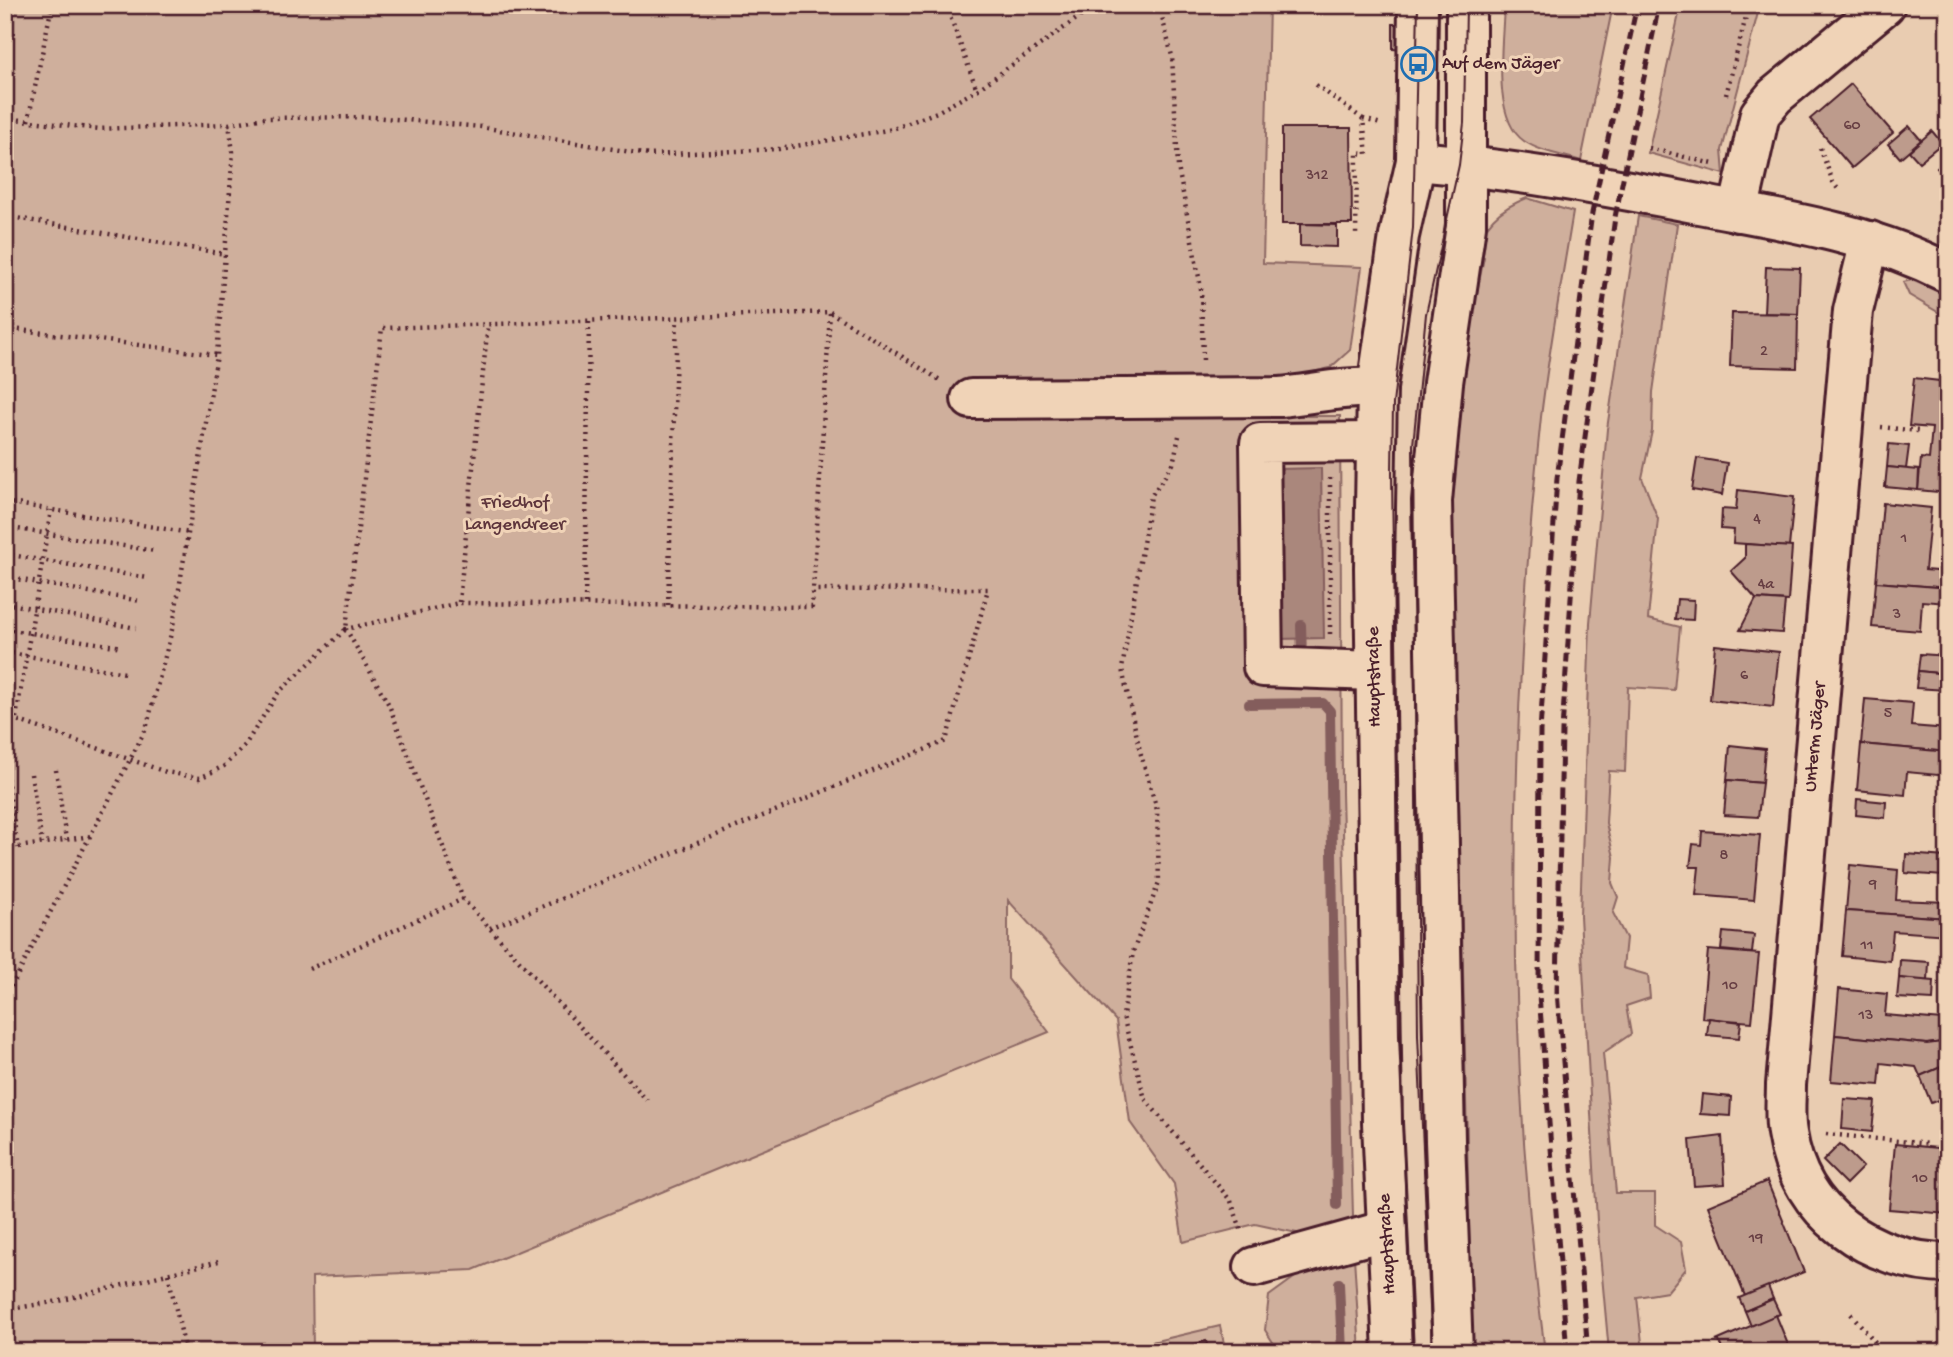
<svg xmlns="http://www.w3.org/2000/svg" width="1953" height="1357" font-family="'Gochi Hand',sans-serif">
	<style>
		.green { fill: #cfaf9c; stroke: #8c6764; stroke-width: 2 }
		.water { fill: #aa877c; stroke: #845d5c; stroke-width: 2 }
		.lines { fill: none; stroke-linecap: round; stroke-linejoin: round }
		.stream { stroke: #845d5c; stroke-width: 10 }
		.building { fill: #bd9b8c; stroke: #4a1f2b; stroke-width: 2 }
		.minor-casing { stroke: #4a1f2b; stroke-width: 44 }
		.major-casing { stroke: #4a1f2b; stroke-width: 44 }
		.path { stroke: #4a1f2b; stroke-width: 4.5; stroke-dasharray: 2 5; stroke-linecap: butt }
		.minor { stroke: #f0d3b7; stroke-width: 38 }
		.major { stroke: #f0d3b7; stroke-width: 38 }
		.tram { stroke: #4a1f2b; stroke-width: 2 }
		.rail { stroke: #4a1f2b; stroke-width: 5; stroke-dasharray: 10 5; stroke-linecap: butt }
		.labels { text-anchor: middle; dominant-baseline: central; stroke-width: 6; stroke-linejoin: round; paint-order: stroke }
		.number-label { font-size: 16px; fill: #673e43 }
		.poi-label { font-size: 19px; fill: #4a1f2b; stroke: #f0d3b7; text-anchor: start }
		.park-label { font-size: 19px; fill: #5e353c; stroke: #f0d3b7 }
		.street-label { font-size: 19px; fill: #4a1f2b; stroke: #f0d3b7 }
	</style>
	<rect width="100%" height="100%" fill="#e9ccb1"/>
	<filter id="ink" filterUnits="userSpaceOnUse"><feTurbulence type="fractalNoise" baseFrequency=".0143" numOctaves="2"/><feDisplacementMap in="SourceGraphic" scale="14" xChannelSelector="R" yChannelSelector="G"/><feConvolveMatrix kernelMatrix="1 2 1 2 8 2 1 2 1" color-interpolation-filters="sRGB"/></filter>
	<g filter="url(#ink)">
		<g class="green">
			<polygon points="5,5 1269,5 1263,263 1362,267 1350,350 1330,368 1283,379 1148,387 1127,377 1107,420 1122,416 1340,416 1342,793 1353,1216 1349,1224 1306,1235 1255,1224 1183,1242 1174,1184 1130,1122 1116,1021 1008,900 1008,979 1049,1032 473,1270 312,1277 313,1352 5,1352"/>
			<path d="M1504,5H1613L1581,161C1563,155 1540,152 1524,141C1491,118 1503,41 1504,5Z"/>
			<polygon points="1681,5 1760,5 1722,150 1724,174 1648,153"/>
			<path d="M1527,198L1573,212C1562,280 1549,349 1541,417C1508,727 1504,1042 1545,1352H1472L1452,507L1462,368L1484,257L1474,253C1484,224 1498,209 1527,198Z"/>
			<polygon points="1638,216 1677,224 1653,392 1652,431 1642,478 1658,519 1648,619 1680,627 1674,690 1628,687 1625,772 1609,771 1606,823 1614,857 1612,883 1618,897 1613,913 1626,938 1623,968 1648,975 1650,998 1626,1006 1631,1034 1603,1053 1616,1193 1655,1193 1655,1225 1681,1242 1686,1269 1667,1292 1637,1297 1643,1352 1609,1352 1597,1221 1580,916 1590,623 1607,429"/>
			<polygon points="1912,280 1948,296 1948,318 1909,295 1903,282"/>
			<polygon points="1354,1257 1360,1352 1314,1352 1314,1346 1278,1350 1265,1330 1269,1296 1298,1275"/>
			<polygon points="1220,1326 1226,1352 1109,1352"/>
		</g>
		<polygon class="water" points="1321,468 1324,638 1279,639 1277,469"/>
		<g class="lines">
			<g class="stream">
				<polyline points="1301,625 1302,656"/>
				<polyline points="1249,704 1323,703 1330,711 1337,1205"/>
				<polyline points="1339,1283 1342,1352"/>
			</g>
		</g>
		<g class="building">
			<polygon points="1393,24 1403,24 1403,50 1393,49"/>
			<polygon points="1851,84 1893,133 1852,168 1810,119"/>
			<polygon points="1909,126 1921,140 1900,158 1888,144"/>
			<polygon points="1282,128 1351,128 1352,224 1282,224"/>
			<polygon points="1932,131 1942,143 1919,162 1909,151"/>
			<polygon points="1948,158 1948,180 1937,168"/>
			<polygon points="1300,224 1337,225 1337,247 1300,246"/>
			<polygon points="1766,267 1800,268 1798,314 1764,313"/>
			<polygon points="1732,313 1798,314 1797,368 1730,366"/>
			<polygon points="1914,378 1948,382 1948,493 1918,490 1921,458 1929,459 1932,428 1909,426"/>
			<polygon points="1889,444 1909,446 1906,469 1887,467"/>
			<polygon points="1697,458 1727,463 1722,495 1692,490"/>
			<polygon points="1887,467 1919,470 1918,490 1885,487"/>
			<polygon points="1738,490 1794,497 1789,547 1733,543 1734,530 1721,529 1722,509 1736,510"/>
			<polygon points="1883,503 1931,508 1925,570 1948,572 1948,588 1876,582"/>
			<polygon points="1745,544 1792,547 1788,601 1756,599 1731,571 1745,558"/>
			<polygon points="1876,582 1948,588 1948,603 1922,601 1920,631 1872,627"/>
			<polygon points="1677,599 1694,600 1693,620 1675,619"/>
			<polygon points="1756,599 1785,601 1782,633 1740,630"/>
			<polygon points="1715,645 1779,652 1773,707 1710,700"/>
			<polygon points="1920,654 1948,656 1947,674 1918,671"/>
			<polygon points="1918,671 1947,674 1946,690 1916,688"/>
			<polygon points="1865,699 1913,703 1911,726 1948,729 1948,752 1861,744"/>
			<polygon points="1861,744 1948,752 1948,776 1907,772 1905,795 1857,790"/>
			<polygon points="1730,745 1765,749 1762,783 1727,780"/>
			<polygon points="1727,780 1762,783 1758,817 1724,815"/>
			<polygon points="1857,799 1886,802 1885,818 1856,815"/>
			<polygon points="1702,831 1760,835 1754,900 1696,895 1699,867 1690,867 1693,844 1701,845"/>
			<polygon points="1906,854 1946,857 1943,876 1905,873"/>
			<polygon points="1850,865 1898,870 1896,900 1948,902 1948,918 1846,911"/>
			<polygon points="1846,911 1948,918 1948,935 1893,931 1890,961 1842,956"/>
			<polygon points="1723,932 1754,935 1752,953 1721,950"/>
			<polygon points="1708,950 1759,954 1752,1022 1702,1018"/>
			<polygon points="1900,960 1929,962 1928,981 1899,978"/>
			<polygon points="1899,978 1934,981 1933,1000 1897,998"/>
			<polygon points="1839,989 1887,994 1885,1015 1942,1020 1942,1042 1927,1044 1835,1035"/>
			<polygon points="1709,1018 1741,1022 1739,1038 1707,1035"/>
			<polygon points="1948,1019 1948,1040 1942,1042 1942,1020"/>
			<polygon points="1835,1035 1927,1044 1942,1042 1948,1064 1920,1076 1916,1067 1881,1063 1879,1085 1831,1081"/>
			<polygon points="1948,1064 1948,1096 1931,1103 1920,1076"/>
			<polygon points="1702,1094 1731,1097 1730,1116 1700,1114"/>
			<polygon points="1844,1099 1875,1101 1872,1132 1842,1129"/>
			<polygon points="1722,1136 1725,1184 1694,1186 1690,1140"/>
			<polygon points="1840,1144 1863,1167 1846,1184 1823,1161"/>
			<polygon points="1895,1144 1948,1149 1948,1214 1889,1209"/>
			<polygon points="1767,1181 1804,1272 1745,1296 1708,1206"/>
			<polygon points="1768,1286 1773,1299 1745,1311 1739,1298"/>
			<polygon points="1773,1299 1780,1314 1751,1326 1745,1311"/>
			<polygon points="1776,1315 1791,1352 1723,1352 1719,1341 1716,1341"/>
			<polygon points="1206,1341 1209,1352 1177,1352 1176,1349"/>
		</g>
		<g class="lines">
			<g class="minor-casing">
				<g id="minor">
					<path d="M1416,161C1512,169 1605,186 1699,204C1786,221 1867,232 1948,273"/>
					<polyline points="1738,212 1760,114 1775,96 1885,5"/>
					<path d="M1870,241L1853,311L1786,1085C1786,1100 1784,1117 1787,1133C1799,1213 1871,1263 1948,1263"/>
					<path d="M971,399L1280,397C1313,394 1344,386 1377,388"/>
					<polyline points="1375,671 1263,667 1260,443 1376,442"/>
					<polyline points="1254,1267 1387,1230"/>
				</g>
			</g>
			<g class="major-casing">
				<g id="major">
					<polyline points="1393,1352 1382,1123 1374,568 1377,388 1399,236 1416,161 1418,5"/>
					<polyline points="1453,1352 1445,1141 1432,501 1443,383 1466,226 1466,5"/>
				</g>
			</g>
			<g class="path">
				<polyline points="946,5 977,90"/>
				<polyline points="1159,5 1172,56 1178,167 1201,288 1203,361"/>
				<polyline points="1316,85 1363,119 1367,154 1357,153 1356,238"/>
				<polyline points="1726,95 1749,5"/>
				<polyline points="5,118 99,129 229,124 265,118 374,117 481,127 649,155 779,149 893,129 937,112 977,90 1096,5"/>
				<polyline points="1363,119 1381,124"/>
				<polyline points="28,121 52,5"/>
				<polyline points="1649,148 1713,164"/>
				<polyline points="1820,148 1833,182 1840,192"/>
				<polyline points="5,216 225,254"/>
				<polyline points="830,312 940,380"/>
				<polyline points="5,328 217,355"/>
				<polyline points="1881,427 1918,431"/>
				<polyline points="1179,436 1173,464 1151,496 1122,669 1140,751 1157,810 1159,882 1133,952 1123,1016 1145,1099 1231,1201 1242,1232"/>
				<polyline points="1330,478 1330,634"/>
				<polyline points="5,502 190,533"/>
				<polyline points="5,527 155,551"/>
				<polyline points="5,554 148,578"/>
				<polyline points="5,577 140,601"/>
				<polyline points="459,602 488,324"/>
				<polyline points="5,603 136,628"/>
				<polyline points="585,604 589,321"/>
				<polyline points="668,605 677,318"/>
				<polyline points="5,629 122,647"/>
				<polyline points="5,652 125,673"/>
				<polyline points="5,716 166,772 200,778 224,766 245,745 278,693 346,629 382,328 830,312 812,607 459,603 346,629 389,705 463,899 647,1100"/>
				<polyline points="16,718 51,510"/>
				<polyline points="56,770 66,840"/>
				<polyline points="31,774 42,844"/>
				<polyline points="7,778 18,848"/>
				<polyline points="5,849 91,836"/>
				<polyline points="5,924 11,957"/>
				<polyline points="490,928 946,741 988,589 813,590"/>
				<polyline points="309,969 463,899"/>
				<polyline points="5,999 146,729 173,626 217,355 233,152 229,124"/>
				<polyline points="1826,1134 1930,1144"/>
				<polyline points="168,1274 185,1349 175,1352"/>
				<polyline points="5,1310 59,1301 219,1261"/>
				<polyline points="1851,1314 1884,1352"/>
				<polyline points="5,1350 8,1352"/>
			</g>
			<use href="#minor" class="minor"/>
			<use href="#major" class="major"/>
			<g class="tram">
				<polyline points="1412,1352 1399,1036 1392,473 1393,404 1413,228 1418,5"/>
				<polyline points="1432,1352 1418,1035 1413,445 1426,314 1459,165 1464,123 1466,5"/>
			</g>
			<g class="rail">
				<polyline points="1567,1352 1539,995 1540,731 1557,478 1592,213 1637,5"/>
				<polyline points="1588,1352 1557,992 1562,730 1579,481 1615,217 1659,5"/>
			</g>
		</g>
	</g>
	<defs>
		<g id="bus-ring" transform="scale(1.75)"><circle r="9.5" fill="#f0d3b7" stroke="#1f6fb2" stroke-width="1.5"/><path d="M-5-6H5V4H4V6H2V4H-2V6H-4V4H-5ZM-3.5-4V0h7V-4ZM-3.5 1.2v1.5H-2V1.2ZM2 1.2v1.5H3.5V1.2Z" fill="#1f6fb2"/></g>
	</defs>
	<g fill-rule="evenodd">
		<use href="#bus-ring" x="1418" y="64"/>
	</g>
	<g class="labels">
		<g class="number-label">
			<text x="1852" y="126">60</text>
			<text x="1317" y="176">312</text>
			<text x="1764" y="352">2</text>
			<text x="1757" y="520">4</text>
			<text x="1904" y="539">1</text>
			<text x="1766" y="585">4a</text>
			<text x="1897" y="615">3</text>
			<text x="1744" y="676">6</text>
			<text x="1888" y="714">5</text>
			<text x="1724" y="856">8</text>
			<text x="1873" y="885">9</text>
			<text x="1867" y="946">11</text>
			<text x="1730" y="986">10</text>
			<text x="1866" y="1016">13</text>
			<text x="1920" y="1179">10</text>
			<text x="1756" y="1239">19</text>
		</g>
		<g class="poi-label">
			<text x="1442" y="64">Auf dem Jäger</text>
		</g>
		<g class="park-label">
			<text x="515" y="503">Friedhof<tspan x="515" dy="22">Langendreer</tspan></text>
		</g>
		<g class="street-label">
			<text transform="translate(1375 677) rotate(-91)">Hauptstraße</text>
			<text transform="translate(1816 737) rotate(-85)">Unterm Jäger</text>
			<text transform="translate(1388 1244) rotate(-93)">Hauptstraße</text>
		</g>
	</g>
	<rect width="1953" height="1357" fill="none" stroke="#f0d3b7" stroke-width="28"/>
	<rect x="14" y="14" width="1925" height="1329" fill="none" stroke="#4a1f2b" stroke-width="2.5" filter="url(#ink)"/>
</svg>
